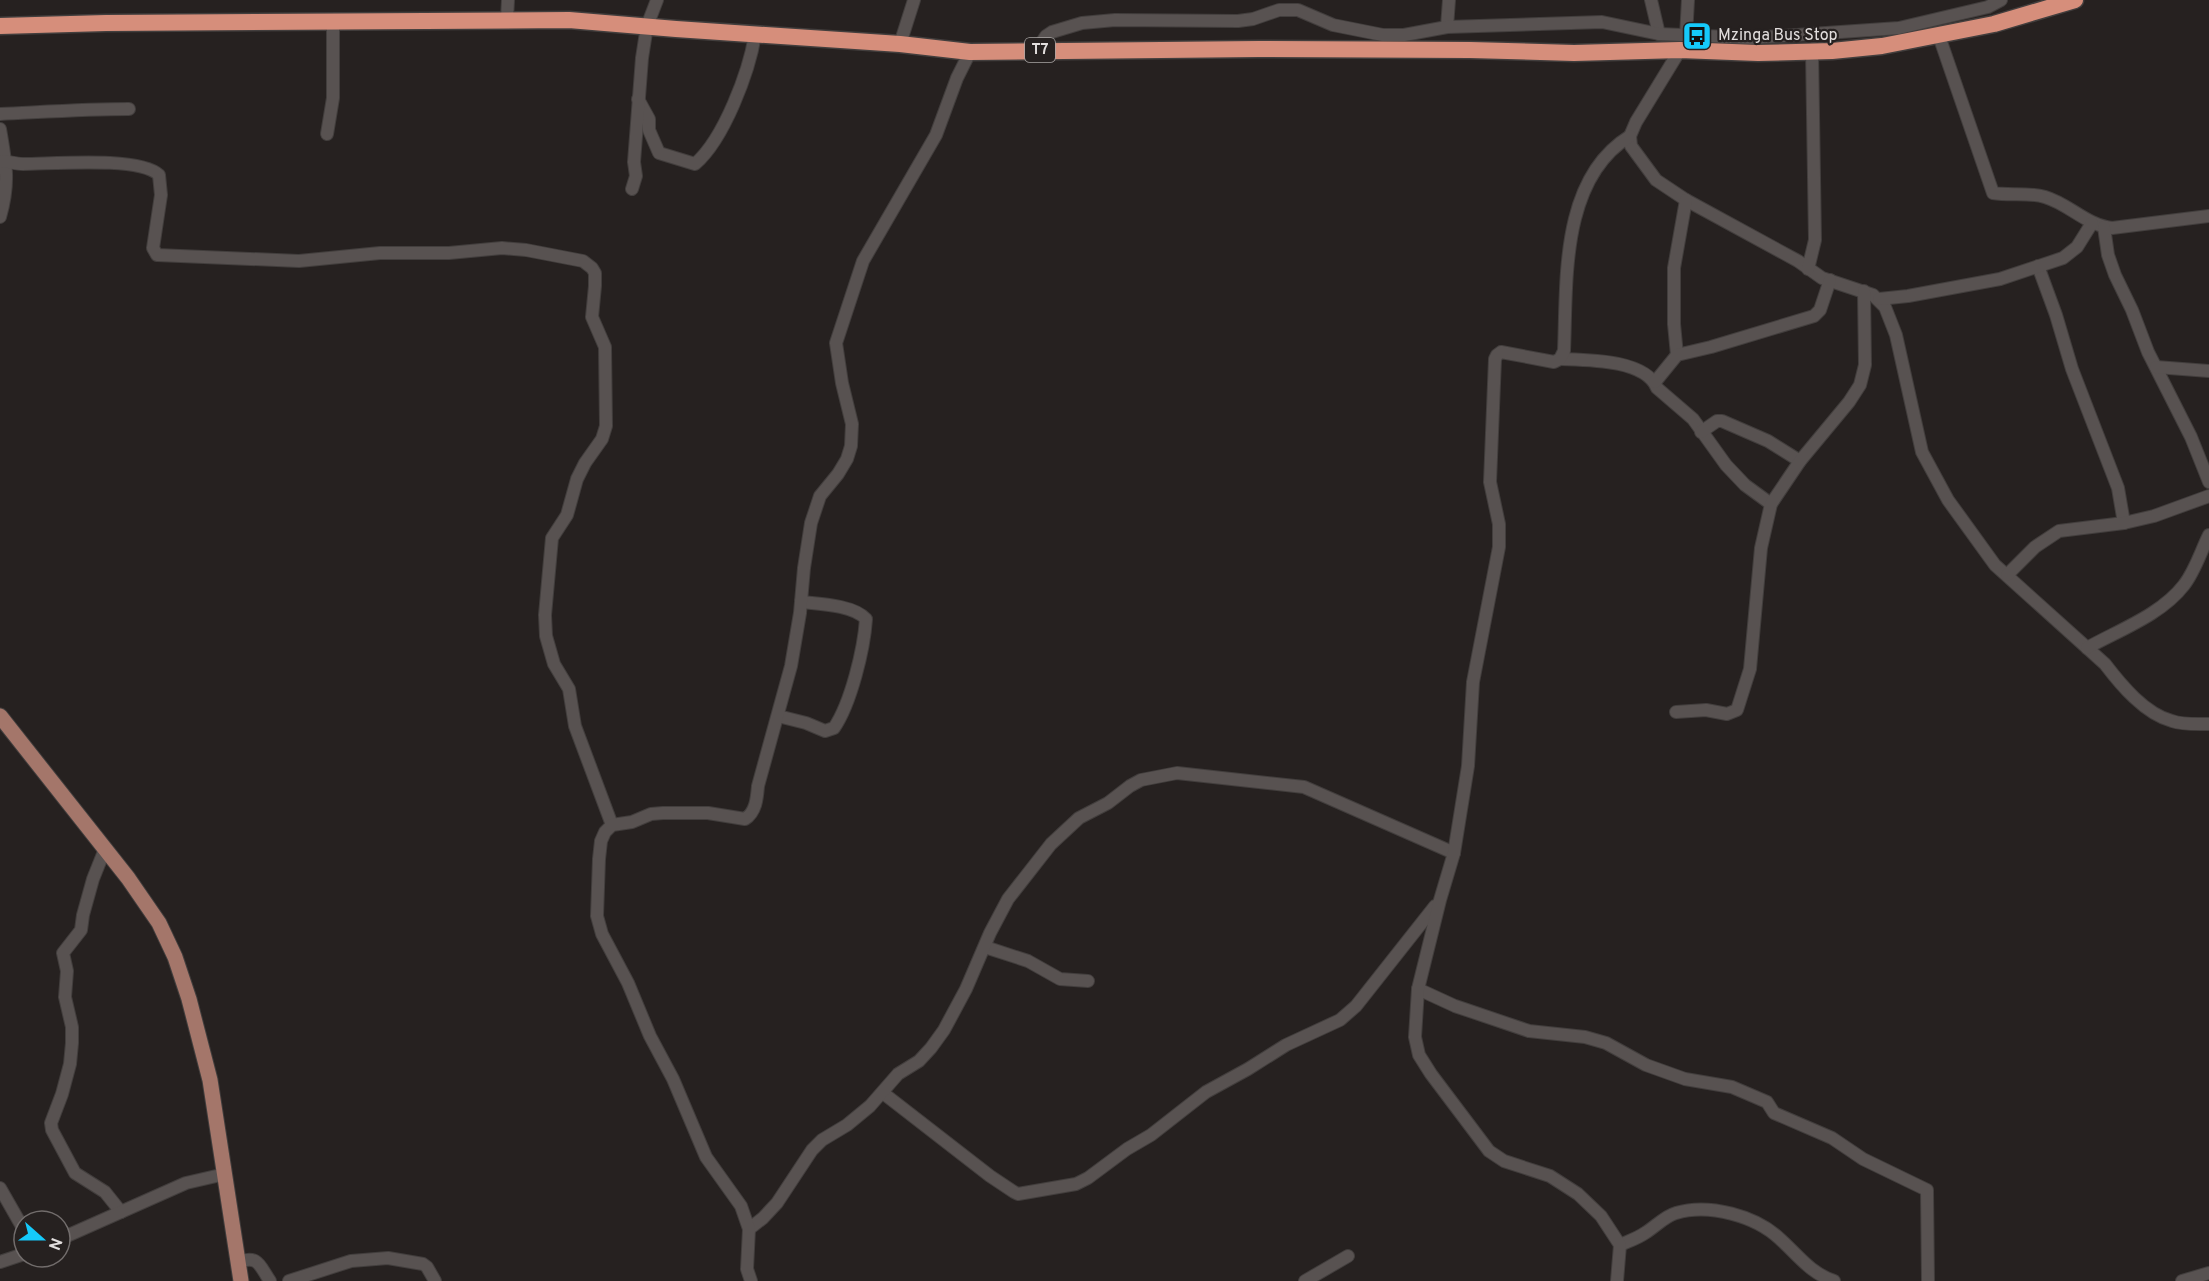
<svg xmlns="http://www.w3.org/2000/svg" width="2209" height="1281" font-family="Overpass,sans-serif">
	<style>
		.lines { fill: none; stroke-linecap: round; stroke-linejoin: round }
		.minor-casing { stroke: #423e3d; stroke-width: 14 }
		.major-casing { stroke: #423e3d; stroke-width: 17 }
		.highway-casing { stroke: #423e3d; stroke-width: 19 }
		.minor { stroke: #585251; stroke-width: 12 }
		.major { stroke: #a4766a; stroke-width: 15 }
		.highway { stroke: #d68e7b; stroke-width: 16 }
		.labels { text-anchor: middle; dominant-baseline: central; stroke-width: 4.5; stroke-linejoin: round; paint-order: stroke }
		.shield { fill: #262120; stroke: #aaa6a5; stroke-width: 1.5 }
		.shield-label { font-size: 15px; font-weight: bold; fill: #e3dfde }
		.poi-label { font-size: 16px; fill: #e3dfde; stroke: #262120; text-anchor: start }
	</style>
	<rect width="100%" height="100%" fill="#262120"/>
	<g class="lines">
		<g class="minor-casing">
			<g id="minor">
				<polyline points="1651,0 1659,34"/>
				<polyline points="507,19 508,0"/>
				<polyline points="1447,27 1449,0"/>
				<polyline points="1686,36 1688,0"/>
				<path d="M1939,36L1993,193C2009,196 2029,192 2045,197C2069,204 2086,225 2112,228L2209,216"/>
				<polyline points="900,44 914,0"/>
				<polyline points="1037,50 1046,36 1052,32 1082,23 1115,20 1238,21 1253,19 1279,10 1298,10 1333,25 1383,35 1404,35 1447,27 1602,22 1659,34 1751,38 1899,28 1988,7 2001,0"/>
				<path d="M1680,50L1636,122L1630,136L1631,146L1656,180L1686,200L1798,261L1822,278L1873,295L1885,307L1896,335L1922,452L1948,500L1995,565L2105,664C2121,685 2145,714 2172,721C2183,725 2198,724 2209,724"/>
				<path d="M638,99L649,119V130L659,153L695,164C724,139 749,72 755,35"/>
				<path d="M0,114C43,112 86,109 129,109"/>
				<path d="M0,129C6,164 10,182 0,217"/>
				<polyline points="327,134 333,98 333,22"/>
				<path d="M0,161C8,161 15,164 23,164C51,164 140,156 159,175L161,195L153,248L157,255L299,261L380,253H449L502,248L526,250L583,261L592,268L595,273V286L592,317L605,347L606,426L602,439L585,463L577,479L567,515L552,538L545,615L546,636L554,664L569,689L575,726L612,825"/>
				<polyline points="632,189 636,176 634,162 642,58 647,26 657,0"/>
				<polyline points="2104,227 2108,255 2115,275 2132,310 2148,352 2191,437 2209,482"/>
				<polyline points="2038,266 2056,315 2072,369 2118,488 2124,523"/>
				<polyline points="1808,269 1815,240 1812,51"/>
				<polyline points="1879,299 1908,296 2000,279 2063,258 2077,247 2092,223"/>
				<polyline points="1677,355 1674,324 1674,268 1686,200"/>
				<path d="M1560,359C1586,360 1645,359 1657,388L1693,419L1726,465L1745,485L1771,504"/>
				<polyline points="2156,367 2209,371"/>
				<polyline points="1655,382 1677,355 1711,347 1814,316 1820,310 1830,280"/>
				<polyline points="1701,432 1717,421 1722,421 1768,441 1800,461"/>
				<polyline points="2007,575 2035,547 2059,531 2124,523 2154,516 2209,496"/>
				<path d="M2087,648C2119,630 2161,615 2184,585C2195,571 2201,551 2209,535"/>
				<polyline points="1676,712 1706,710 1727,714 1737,710 1750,669 1761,548 1771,504 1800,461 1849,402 1860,385 1865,365 1864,291"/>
				<path d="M778,716L806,723L825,731L834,728C851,703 864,649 866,619C853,605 820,604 801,602"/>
				<polyline points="105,849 93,879 83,915 81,930 63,953 67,971 65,997 72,1027 72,1043 70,1064 62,1094 51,1123 52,1130 75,1173 105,1192 121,1212"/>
				<polyline points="985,947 1028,961 1060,979 1088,981"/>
				<polyline points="1418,989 1455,1006 1529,1031 1585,1037 1606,1043 1646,1065 1685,1079 1732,1087 1767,1102 1774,1113 1832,1138 1863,1159 1927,1190 1928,1281"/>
				<polyline points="883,1093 990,1176 1014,1192 1018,1194 1076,1184 1088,1178 1127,1149 1151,1135 1206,1092 1248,1069 1286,1045 1340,1020 1356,1006 1435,906"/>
				<polyline points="0,1188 24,1230"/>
				<polyline points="749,1229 763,1218 777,1203 812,1150 822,1140 847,1125 870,1106 898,1074 919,1061 931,1048 944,1030 966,989 990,933 1008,899 1051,844 1079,818 1108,803 1130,786 1141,780 1177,773 1304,787 1454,853"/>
				<polyline points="60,1239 186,1183 225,1174"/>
				<path d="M1620,1245C1629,1241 1638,1238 1645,1233C1655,1227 1665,1216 1676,1213C1709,1203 1756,1216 1780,1239C1798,1255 1810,1273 1834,1281"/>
				<polyline points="0,1262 24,1254"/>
				<path d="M238,1262C259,1255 259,1265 270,1281"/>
				<polyline points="289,1281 351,1261 388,1258 423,1264 427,1267 435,1281"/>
				<path d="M751,1281L747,1269L749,1229L741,1206L706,1157L673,1079L650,1036L628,983L602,934L597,916L599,859L601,841L605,832L612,825L632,822L651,814L663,813H708L745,819C756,812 757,798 758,786L791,666L800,613L804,568L811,523L820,496L838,474L847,459L851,446L852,424L842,383L836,343L863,261L936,135L957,78L970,52"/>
				<polyline points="1305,1281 1348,1256"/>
				<path d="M1617,1281L1620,1245L1601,1216L1578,1194L1550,1176L1504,1161L1489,1151L1431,1074L1419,1055L1415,1037L1418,989L1440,900L1454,853L1468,766L1473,682L1499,547V524L1490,482L1495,359L1497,355L1501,352L1554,362L1560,359L1564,351C1567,280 1560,179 1630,136"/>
				<polyline points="2182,1281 2209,1273"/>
			</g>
		</g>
		<g class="major-casing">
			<polyline id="major" points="0,716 128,878 159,923 175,957 189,999 210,1080 241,1281"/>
		</g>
		<g class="highway-casing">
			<polyline id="highway" points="0,26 106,23 569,20 676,29 900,44 970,52 1258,49 1470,50 1574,53 1680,50 1758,53 1832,51 1882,46 1994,24 2075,0"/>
		</g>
		<use href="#minor" class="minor"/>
		<use href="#major" class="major"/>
		<use href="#highway" class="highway"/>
	</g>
	<defs>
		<g id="bus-square" transform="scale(1.5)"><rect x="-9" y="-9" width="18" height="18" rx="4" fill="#15cafb" stroke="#262120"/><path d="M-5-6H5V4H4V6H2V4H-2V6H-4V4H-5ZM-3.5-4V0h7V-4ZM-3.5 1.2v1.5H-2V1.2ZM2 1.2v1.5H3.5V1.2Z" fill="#111"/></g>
	</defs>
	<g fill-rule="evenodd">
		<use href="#bus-square" x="1697" y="36"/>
	</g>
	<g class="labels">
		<rect class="shield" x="1025" y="38" width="30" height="24" rx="4.5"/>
		<g class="shield-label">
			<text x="1040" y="50">T7</text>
		</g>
		<g class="poi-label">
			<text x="1718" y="36">Mzinga Bus Stop</text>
		</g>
	</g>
	<g transform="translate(42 1239) rotate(111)"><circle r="28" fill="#262120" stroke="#726d6c" stroke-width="1.5"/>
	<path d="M0-4.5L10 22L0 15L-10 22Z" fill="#15cafb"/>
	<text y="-9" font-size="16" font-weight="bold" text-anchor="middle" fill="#e3dfde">N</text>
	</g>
</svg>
